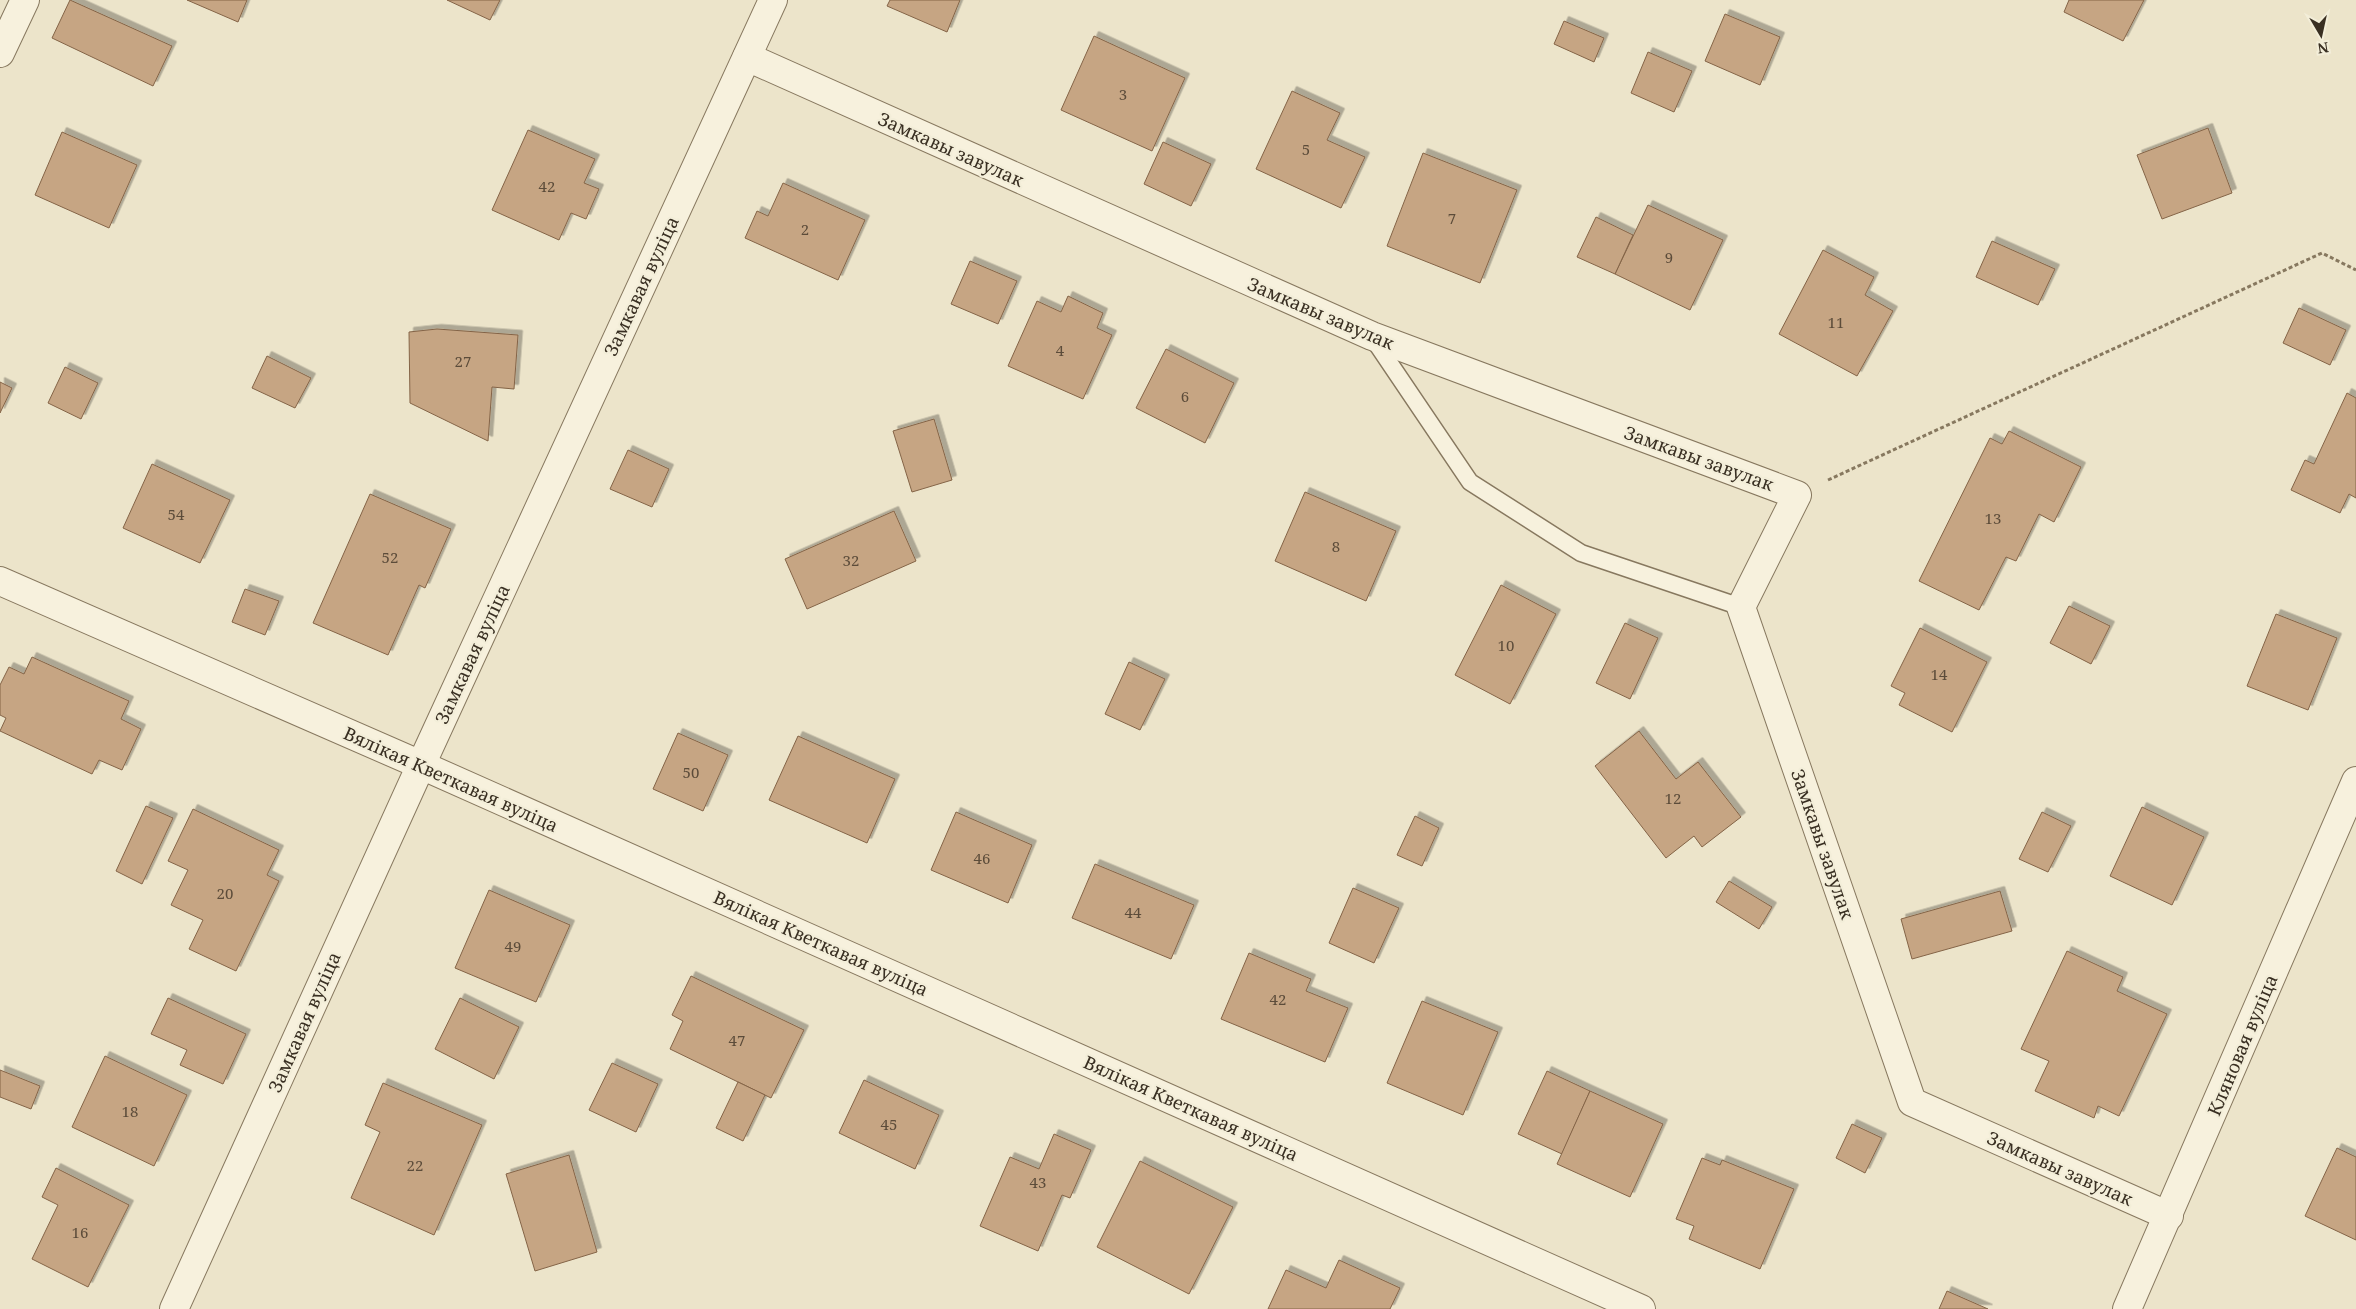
<svg xmlns="http://www.w3.org/2000/svg" width="2356" height="1309" font-family="'Noto Serif',serif">
	<style>
		.building { fill: #c6a583; stroke: #846447; filter: url(#shadow) }
		.lines { fill: none; stroke-linecap: round; stroke-linejoin: round }
		.lane-casing { stroke: #87785f; stroke-width: 19 }
		.street-casing { stroke: #87785f; stroke-width: 30 }
		.path { stroke: #87785f; stroke-width: 3; stroke-dasharray: 4 2.5; stroke-linecap: butt }
		.lane { stroke: #f7f1dd; stroke-width: 16 }
		.street { stroke: #f7f1dd; stroke-width: 28 }
		.labels { text-anchor: middle; dominant-baseline: central; stroke-width: 4.5; stroke-linejoin: round; paint-order: stroke }
		.number-label { font-size: 15px; fill: #5c4c3a }
		.street-label { font-size: 18px; fill: #392f22; stroke: #f3eed9 }
	</style>
	<defs>
		<filter id="shadow"><feDropShadow dx="4.5" dy="-4.5" stdDeviation="0" flood-color="#0004"/></filter>
	</defs>
	<rect width="100%" height="100%" fill="#ece4ca"/>
	<g class="building">
		<polygon points="70,0 172,46 153,86 52,38"/>
		<polygon points="187,0 247,0 238,22"/>
		<polygon points="447,0 500,0 490,20"/>
		<polygon points="890,0 960,0 947,32 887,6"/>
		<polygon points="2069,0 2144,0 2123,41 2064,12"/>
		<polygon points="1725,14 1780,37 1760,85 1705,61"/>
		<polygon points="1564,21 1604,38 1594,62 1554,44"/>
		<polygon points="1094,36 1185,78 1152,151 1061,110"/>
		<polygon points="1648,52 1692,71 1674,112 1631,93"/>
		<polygon points="1292,91 1340,113 1327,140 1365,157 1341,208 1256,169"/>
		<polygon points="2208,128 2232,193 2162,219 2137,155"/>
		<polygon points="528,130 595,159 584,183 599,189 586,219 571,213 559,240 492,210"/>
		<polygon points="62,132 137,165 109,228 35,195"/>
		<polygon points="1163,142 1211,164 1191,206 1144,184"/>
		<polygon points="1423,153 1517,190 1480,283 1387,246"/>
		<polygon points="783,183 865,220 838,280 745,238 757,211 768,216"/>
		<polygon points="1648,205 1723,240 1690,310 1615,274"/>
		<polygon points="1596,217 1633,235 1615,274 1577,257"/>
		<polygon points="1992,241 2055,269 2038,305 1976,277"/>
		<polygon points="1823,250 1874,277 1865,295 1893,311 1857,376 1779,334"/>
		<polygon points="970,261 1017,281 998,324 951,304"/>
		<polygon points="1068,296 1103,313 1097,328 1112,335 1083,399 1008,366 1037,301 1061,312"/>
		<polygon points="2299,308 2346,330 2330,365 2283,343"/>
		<polygon points="437,329 518,335 514,389 492,387 488,441 410,403 409,332"/>
		<polygon points="1166,349 1234,383 1205,443 1136,408"/>
		<polygon points="267,356 311,378 295,408 252,388"/>
		<polygon points="65,367 98,383 81,419 48,403"/>
		<polygon points="0,382 12,388 0,413"/>
		<polygon points="2347,393 2356,398 2356,498 2349,494 2340,513 2291,490 2305,460 2314,464"/>
		<polygon points="934,419 952,480 912,492 893,431"/>
		<polygon points="2009,431 2081,467 2054,522 2039,514 2016,561 2006,557 1979,610 1919,581 1990,438 2002,444"/>
		<polygon points="628,450 669,469 652,507 610,489"/>
		<polygon points="152,464 230,500 200,563 123,528"/>
		<polygon points="1305,492 1396,531 1366,601 1275,561"/>
		<polygon points="370,494 451,529 425,588 419,585 388,655 313,623"/>
		<polygon points="894,511 916,561 807,609 785,559"/>
		<polygon points="1501,585 1556,614 1510,704 1455,675"/>
		<polygon points="245,589 279,601 265,635 232,622"/>
		<polygon points="2069,606 2110,626 2091,664 2050,643"/>
		<polygon points="2276,614 2337,638 2308,710 2247,686"/>
		<polygon points="1625,623 1658,638 1630,699 1596,683"/>
		<polygon points="1920,628 1987,662 1952,732 1899,705 1905,693 1891,686"/>
		<polygon points="32,657 129,701 121,719 141,729 122,770 99,760 92,774 0,731 6,718 0,715 0,685 9,667 24,674"/>
		<polygon points="1129,662 1165,679 1140,730 1105,714"/>
		<polygon points="1639,731 1676,779 1698,762 1741,817 1702,847 1694,836 1666,858 1595,766"/>
		<polygon points="678,733 728,755 703,811 653,789"/>
		<polygon points="798,736 895,779 867,843 769,800"/>
		<polygon points="146,806 173,818 142,884 116,871"/>
		<polygon points="2142,807 2204,837 2172,905 2110,876"/>
		<polygon points="193,809 279,850 267,875 279,881 236,971 189,949 203,920 171,905 188,870 168,861"/>
		<polygon points="956,812 1032,845 1008,903 931,870"/>
		<polygon points="2042,812 2071,826 2048,872 2019,859"/>
		<polygon points="1415,816 1439,828 1422,866 1397,855"/>
		<polygon points="1095,864 1194,905 1171,959 1072,918"/>
		<polygon points="1729,881 1772,907 1759,929 1716,902"/>
		<polygon points="1353,888 1399,908 1374,963 1329,943"/>
		<polygon points="489,890 570,925 536,1002 455,968"/>
		<polygon points="2000,891 2012,931 1912,959 1901,919"/>
		<polygon points="2067,951 2123,977 2117,991 2167,1014 2119,1116 2098,1106 2094,1118 2035,1091 2049,1061 2021,1049"/>
		<polygon points="1249,953 1311,979 1306,991 1348,1008 1325,1062 1221,1019"/>
		<polygon points="691,976 804,1030 771,1098 670,1049 683,1021 672,1015"/>
		<polygon points="168,998 246,1034 223,1084 180,1065 187,1050 151,1034"/>
		<polygon points="460,998 519,1027 494,1079 435,1049"/>
		<polygon points="1422,1001 1498,1032 1463,1115 1387,1083"/>
		<polygon points="105,1056 187,1095 154,1166 72,1127"/>
		<polygon points="612,1063 658,1084 636,1132 589,1110"/>
		<polygon points="0,1070 40,1086 31,1109 0,1097"/>
		<polygon points="1547,1071 1590,1091 1562,1154 1518,1134"/>
		<polygon points="864,1080 939,1115 915,1169 839,1133"/>
		<polygon points="738,1082 765,1095 743,1141 716,1128"/>
		<polygon points="383,1083 482,1125 434,1235 351,1198 380,1132 365,1125"/>
		<polygon points="1590,1091 1663,1124 1630,1197 1557,1164"/>
		<polygon points="1852,1124 1882,1138 1865,1173 1836,1158"/>
		<polygon points="1054,1134 1091,1150 1070,1198 1062,1195 1038,1251 980,1226 1010,1157 1039,1169"/>
		<polygon points="2337,1148 2356,1157 2356,1240 2305,1216"/>
		<polygon points="569,1155 597,1252 535,1271 506,1174"/>
		<polygon points="1702,1158 1720,1165 1722,1160 1794,1189 1760,1269 1689,1239 1694,1226 1676,1219"/>
		<polygon points="1140,1161 1233,1207 1189,1294 1097,1247"/>
		<polygon points="56,1168 129,1205 88,1287 32,1259 58,1205 42,1197"/>
		<polygon points="1339,1260 1400,1288 1390,1309 1268,1309 1286,1270 1326,1288"/>
		<polygon points="1947,1291 1988,1309 1939,1309"/>
	</g>
	<g class="lines">
		<g class="lane-casing">
			<polyline id="lane" points="1372,337 1470,482 1581,553 1741,607"/>
		</g>
		<g class="street-casing">
			<g id="street">
				<polyline points="0,53 25,0"/>
				<polyline points="747,57 1372,336 1797,495 1741,607 1912,1102 2169,1216"/>
				<polyline points="0,581 421,765 1641,1309"/>
				<polyline points="174,1309 421,765 773,0"/>
				<polyline points="2127,1309 2356,781"/>
			</g>
		</g>
		<polyline class="path" points="1828,480 2322,253 2356,270"/>
		<use href="#lane" class="lane"/>
		<use href="#street" class="street"/>
	</g>
	<g class="labels">
		<g class="number-label">
			<text x="1123" y="94">3</text>
			<text x="1306" y="149">5</text>
			<text x="547" y="186">42</text>
			<text x="1452" y="218">7</text>
			<text x="805" y="229">2</text>
			<text x="1669" y="257">9</text>
			<text x="1836" y="322">11</text>
			<text x="1060" y="350">4</text>
			<text x="463" y="361">27</text>
			<text x="1185" y="396">6</text>
			<text x="176" y="514">54</text>
			<text x="1993" y="518">13</text>
			<text x="1336" y="546">8</text>
			<text x="390" y="557">52</text>
			<text x="851" y="560">32</text>
			<text x="1506" y="645">10</text>
			<text x="1939" y="674">14</text>
			<text x="691" y="772">50</text>
			<text x="1673" y="798">12</text>
			<text x="982" y="858">46</text>
			<text x="225" y="893">20</text>
			<text x="1133" y="912">44</text>
			<text x="513" y="946">49</text>
			<text x="1278" y="999">42</text>
			<text x="737" y="1040">47</text>
			<text x="130" y="1111">18</text>
			<text x="889" y="1124">45</text>
			<text x="415" y="1165">22</text>
			<text x="1038" y="1182">43</text>
			<text x="80" y="1232">16</text>
		</g>
		<g class="street-label">
			<text transform="translate(951 149) rotate(24)">Замкавы завулак</text>
			<text transform="translate(641 286) rotate(-65)">Замкавая вуліца</text>
			<text transform="translate(1321 313) rotate(23)">Замкавы завулак</text>
			<text transform="translate(1699 458) rotate(20)">Замкавы завулак</text>
			<text transform="translate(472 654) rotate(-65)">Замкавая вуліца</text>
			<text transform="translate(451 779) rotate(24)">Вялікая Кветкавая вуліца</text>
			<text transform="translate(1823 844) rotate(71)">Замкавы завулак</text>
			<text transform="translate(821 943) rotate(24)">Вялікая Кветкавая вуліца</text>
			<text transform="translate(304 1022) rotate(-66)">Замкавая вуліца</text>
			<text transform="translate(2242 1045) rotate(-67)">Кляновая вуліца</text>
			<text transform="translate(1191 1108) rotate(24)">Вялікая Кветкавая вуліца</text>
			<text transform="translate(2060 1168) rotate(24)">Замкавы завулак</text>
		</g>
	</g>
	<g transform="translate(2321 35) rotate(171)" stroke="#f3eed9" stroke-width="4" paint-order="stroke">
	<path d="M0-4L9 19L0 12L-9 19Z" fill="#392f22"/>
	<text y="-8" font-size="14" font-weight="bold" text-anchor="middle" fill="#392f22">N</text>
	</g>
</svg>
